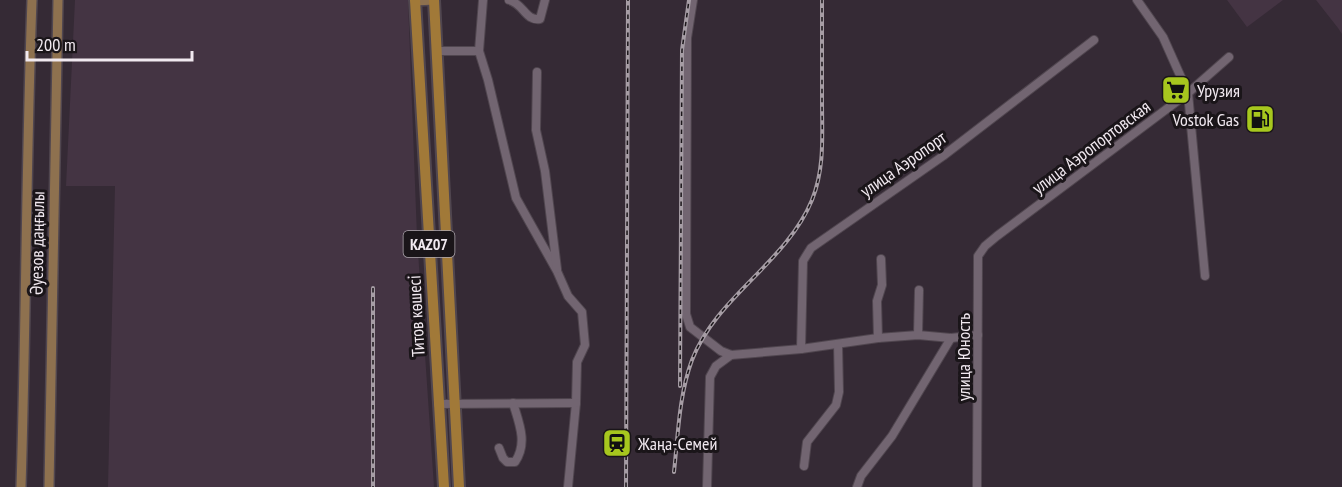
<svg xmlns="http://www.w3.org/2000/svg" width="1342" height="487" font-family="'PT Sans Narrow',sans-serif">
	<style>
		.built { fill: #443443 }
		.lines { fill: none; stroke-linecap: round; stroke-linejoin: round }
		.minor-casing { stroke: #50464f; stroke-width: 10 }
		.major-casing { stroke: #50464f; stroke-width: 12 }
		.highway-casing { stroke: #50464f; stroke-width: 14 }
		.minor { stroke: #726571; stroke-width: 8 }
		.major { stroke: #8e714f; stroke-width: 9 }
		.highway { stroke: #a17938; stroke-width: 10 }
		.rail-casing { stroke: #a69da5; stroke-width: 4 }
		.rail { stroke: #1a1519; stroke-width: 1.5; stroke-dasharray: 4.5; stroke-linecap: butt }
		.labels { text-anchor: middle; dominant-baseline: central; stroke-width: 6; stroke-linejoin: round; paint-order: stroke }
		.shield { fill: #1a1519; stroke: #b0a9b0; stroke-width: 1.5 }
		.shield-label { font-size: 16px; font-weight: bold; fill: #f1e9f0 }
		.poi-label { font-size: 18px; fill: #f1e9f0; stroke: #1a1519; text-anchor: start }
		.street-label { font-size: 18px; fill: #f1e9f0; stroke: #1a1519 }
	</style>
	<rect width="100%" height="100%" fill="#352a35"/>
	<g class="built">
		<polygon points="75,0 408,0 417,237 434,487 108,487 115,186 66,186"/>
		<polygon points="1227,0 1283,0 1247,27"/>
		<polygon points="1316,0 1342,0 1342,34 1338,28"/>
	</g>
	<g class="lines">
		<g class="minor-casing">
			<g id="minor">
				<polyline points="483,0 479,51 488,80 516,198 557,271 568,296 582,312 585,345 577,362 576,403 568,487"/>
				<path d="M509,0C524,4 525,21 540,19L545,0"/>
				<polyline points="693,0 687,38 686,314 690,327 721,351 731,355 801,349 878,338 918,335 951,338 978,335"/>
				<polyline points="1137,0 1163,37 1188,93 1205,276"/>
				<polyline points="437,51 479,51"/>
				<polyline points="537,72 536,130 545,171 557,269"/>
				<polyline points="918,335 919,290"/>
				<polyline points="878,338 877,301 882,285 881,259"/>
				<polyline points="801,349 803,261 811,248 943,156 1094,40"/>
				<polyline points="438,404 576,403"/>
				<path d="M499,448L503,458L507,462H515C528,443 519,423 513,403"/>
				<polyline points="804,466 807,442 836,405 839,392 838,344"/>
				<polyline points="707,487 710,377 716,366 731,355"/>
				<polyline points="857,487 861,476 892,436 951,338"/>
				<polyline points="977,487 978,256 985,246 997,236 1188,93 1229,57"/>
			</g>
		</g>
		<g class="major-casing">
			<g id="major">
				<polyline points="415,1 434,0"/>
				<path d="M21,487C26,325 26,162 32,0"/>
				<polyline points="49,487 58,0"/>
			</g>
		</g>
		<g class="highway-casing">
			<g id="highway">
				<polyline points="415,0 444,487"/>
				<polyline points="434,0 459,487"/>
			</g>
		</g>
		<use href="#minor" class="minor"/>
		<use href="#major" class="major"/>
		<use href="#highway" class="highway"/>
		<g class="rail-casing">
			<g id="rail">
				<polyline points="373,288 373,487"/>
				<polyline points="680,386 682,50 689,0"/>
				<path d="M674,472C678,435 679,395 692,360C717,296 786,263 812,200C825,168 822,134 822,101C822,67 822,34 822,0"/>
				<polyline points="626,487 628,0"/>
			</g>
		</g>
		<use href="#rail" class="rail"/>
	</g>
	<defs>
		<g id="supermarket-square" transform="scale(1.5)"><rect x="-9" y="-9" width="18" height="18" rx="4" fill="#a7c71e" stroke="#1a1519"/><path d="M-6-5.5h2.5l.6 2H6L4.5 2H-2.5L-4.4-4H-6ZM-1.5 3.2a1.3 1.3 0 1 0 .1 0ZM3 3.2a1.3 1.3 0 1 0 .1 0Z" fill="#111"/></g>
		<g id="fuel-square" transform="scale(1.5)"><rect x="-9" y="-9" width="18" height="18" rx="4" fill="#a7c71e" stroke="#1a1519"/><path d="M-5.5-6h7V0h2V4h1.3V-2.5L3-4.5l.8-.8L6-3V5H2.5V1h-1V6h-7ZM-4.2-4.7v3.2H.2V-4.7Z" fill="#111"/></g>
		<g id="station-square" transform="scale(1.5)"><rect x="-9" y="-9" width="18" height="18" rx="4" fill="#a7c71e" stroke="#1a1519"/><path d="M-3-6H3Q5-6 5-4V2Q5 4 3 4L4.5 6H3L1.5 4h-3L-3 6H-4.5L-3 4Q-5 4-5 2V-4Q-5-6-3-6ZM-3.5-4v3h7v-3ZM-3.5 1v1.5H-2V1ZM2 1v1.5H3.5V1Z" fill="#111"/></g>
	</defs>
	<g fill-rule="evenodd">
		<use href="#supermarket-square" x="1176" y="90"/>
		<use href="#fuel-square" x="1260" y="119"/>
		<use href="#station-square" x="617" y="443"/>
	</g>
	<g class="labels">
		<rect class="shield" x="403.5" y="231" width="51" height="26" rx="4.5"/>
		<g class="shield-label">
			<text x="429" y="244">KAZ07</text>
		</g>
		<g class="poi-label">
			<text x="1197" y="90">Урузия</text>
			<text x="1239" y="119" text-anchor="end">Vostok Gas</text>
			<text x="638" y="443">Жаңа-Семей</text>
		</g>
		<g class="street-label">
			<text transform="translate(1091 147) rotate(-37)">улица Аэропортовская</text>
			<text transform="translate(903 164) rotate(-35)">улица Аэропорт</text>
			<text transform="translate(37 243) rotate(-89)">Әуезов даңғылы</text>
			<text transform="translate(416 316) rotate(-93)">Титов көшесі</text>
			<text transform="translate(963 357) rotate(-90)">улица Юность</text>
		</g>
	</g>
	<path d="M27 51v9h165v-9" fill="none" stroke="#f1e9f0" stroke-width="3"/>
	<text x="36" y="51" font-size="18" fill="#f1e9f0" stroke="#1a1519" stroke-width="4.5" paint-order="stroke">200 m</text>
</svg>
